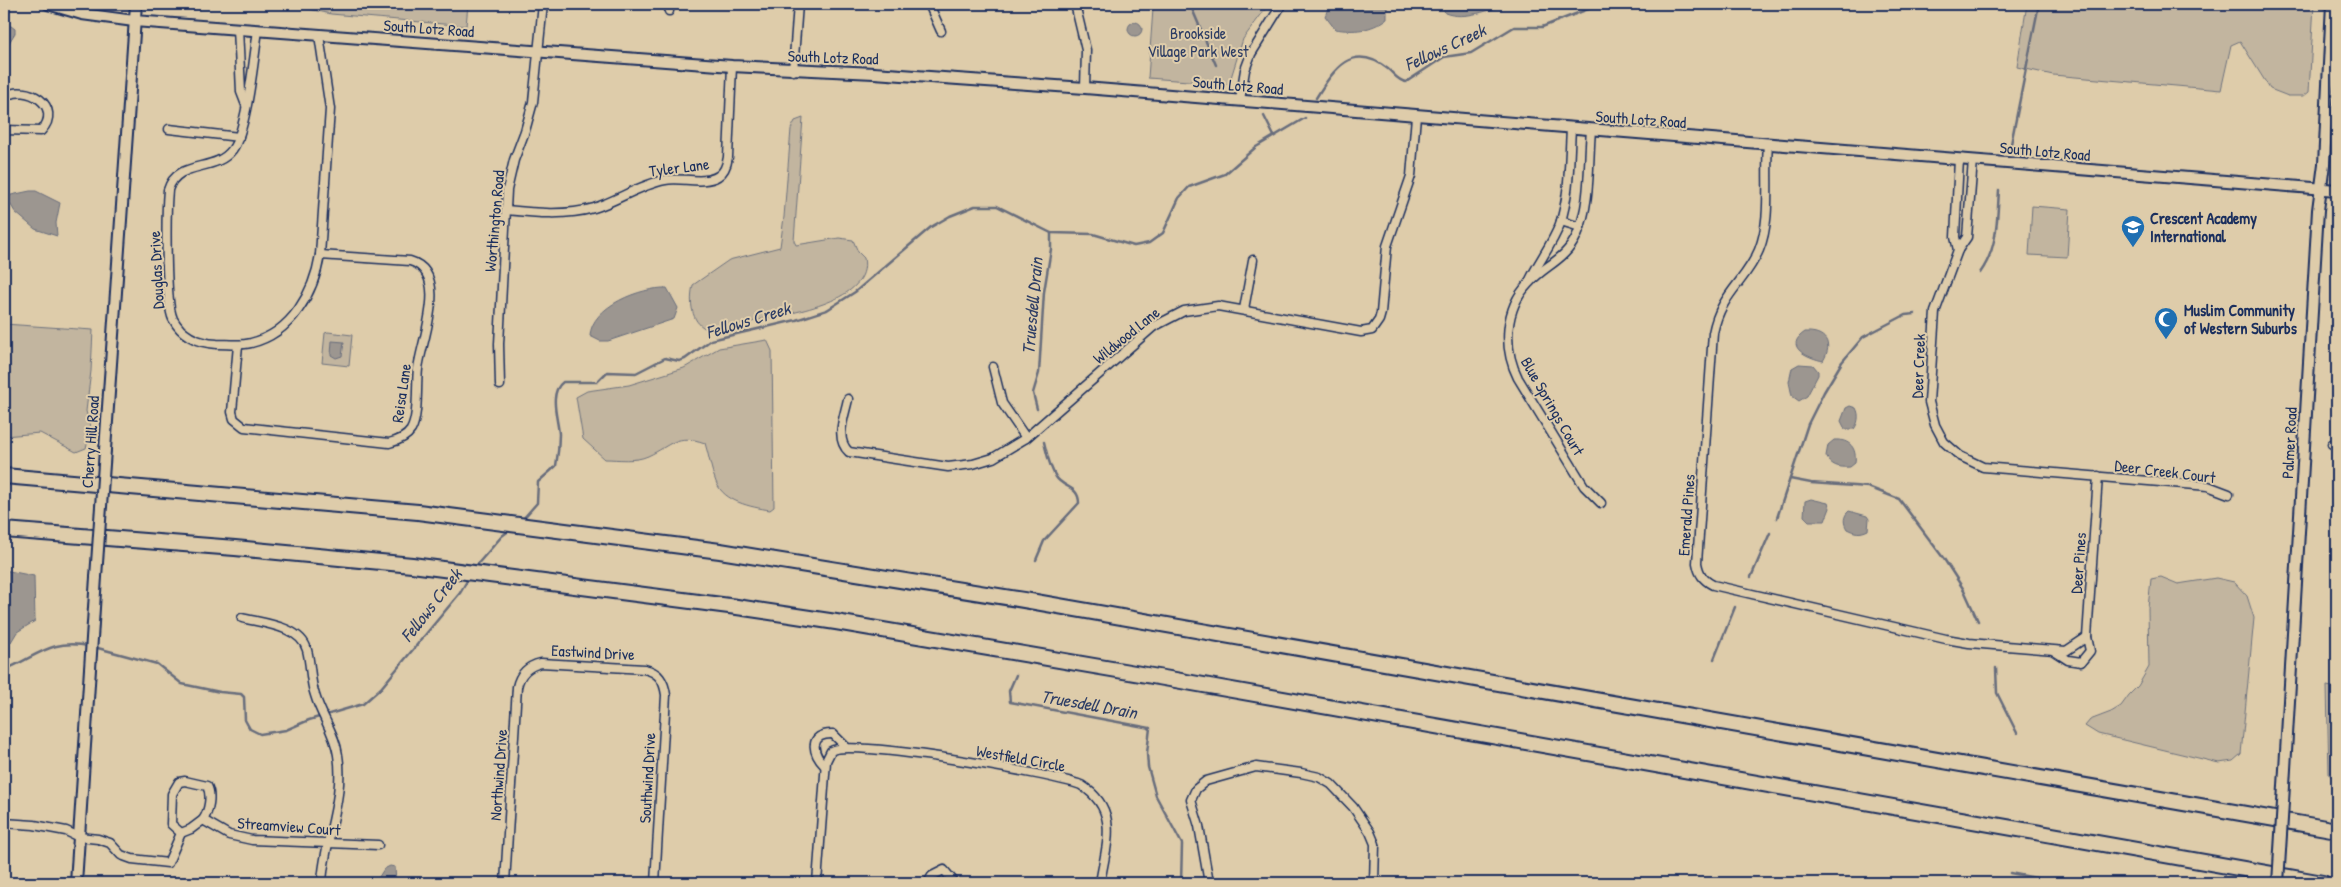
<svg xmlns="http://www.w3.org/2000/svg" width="2341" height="887" font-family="'Patrick Hand',sans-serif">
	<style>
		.green { fill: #c2b59f; stroke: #6e727e }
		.water { fill: #9c9690; stroke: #686d7c }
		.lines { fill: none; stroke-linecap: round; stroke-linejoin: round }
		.stream { stroke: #686d7c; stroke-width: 2.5 }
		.street-casing { stroke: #1b2f5e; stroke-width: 11 }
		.secondary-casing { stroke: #1b2f5e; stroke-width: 14 }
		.highway-casing { stroke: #1b2f5e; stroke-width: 18 }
		.street { stroke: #deccaa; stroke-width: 8 }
		.secondary { stroke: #deccaa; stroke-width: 10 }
		.highway { stroke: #deccaa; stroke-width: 14 }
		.secondary-bridge-casing { stroke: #1b2f5e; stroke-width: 14; stroke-linecap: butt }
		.secondary-bridge { stroke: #deccaa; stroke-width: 10 }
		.labels { text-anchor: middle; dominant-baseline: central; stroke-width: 4; stroke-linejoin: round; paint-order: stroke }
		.street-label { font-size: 16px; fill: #1b2f5e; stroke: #deccaa }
		.park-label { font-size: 16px; fill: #2c3c64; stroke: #deccaa }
		.poi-label { font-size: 16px; font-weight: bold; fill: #1b2f5e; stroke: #deccaa; text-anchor: start }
		.water-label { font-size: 18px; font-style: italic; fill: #2e3e66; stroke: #deccaa }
	</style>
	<rect width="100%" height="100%" fill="#deccaa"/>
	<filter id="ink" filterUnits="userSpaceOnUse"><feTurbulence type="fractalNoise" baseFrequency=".02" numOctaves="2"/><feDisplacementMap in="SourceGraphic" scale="10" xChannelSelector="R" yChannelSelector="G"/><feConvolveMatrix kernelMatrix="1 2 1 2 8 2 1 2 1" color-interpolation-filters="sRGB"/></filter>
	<g filter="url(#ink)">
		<g class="green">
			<polygon points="287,4 468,4 466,26 331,14"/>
			<polygon points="1150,4 1269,4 1243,39 1229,84 1148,78 1153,9"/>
			<polygon points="2027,4 2314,4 2309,92 2304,96 2288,96 2270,89 2240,41 2231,45 2221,90 2053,75 2017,67"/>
			<path d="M803,118L794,241L796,245L839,238L853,240L858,252L864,258C873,301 791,313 763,319C750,322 713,334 703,327C690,319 690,298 693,285L729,260L780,247L784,217L791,129L795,121Z"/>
			<polygon points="2032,206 2070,209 2067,257 2029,255"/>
			<polygon points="4,324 93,330 91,371 86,411 91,431 86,448 76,452 40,433 4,436"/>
			<polygon points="328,332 352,335 349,366 322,363 325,333"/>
			<path d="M767,340L772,351L774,507L770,510C751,507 724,502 716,482C711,470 709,456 705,443C676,433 672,445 648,456C635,462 618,459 605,459L583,439L576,397L587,391L629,385L684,368L719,348Z"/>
			<polygon points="2161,577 2178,584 2216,578 2234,582 2247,596 2254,618 2241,754 2233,761 2219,763 2098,734 2085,726 2090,720 2111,712 2121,706 2129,695 2138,686 2149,667 2148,608 2151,579"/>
			<polygon points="2327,686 2337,688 2337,783 2329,774"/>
		</g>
		<g class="water">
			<path d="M1332,4H1382L1387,6V19C1370,31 1354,32 1335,29L1325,16L1330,5Z"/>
			<path d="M1442,4H1510C1490,9 1465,21 1445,13Z"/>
			<circle cx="1135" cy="29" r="7"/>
			<polygon points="4,26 11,26 15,29 15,33 10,41 4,57"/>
			<polygon points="30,191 36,191 60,203 56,223 57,236 35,229 15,212 8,200 11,195"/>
			<path d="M667,288L678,308L674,319L608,341H600L590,336C591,306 642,287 667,288Z"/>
			<path d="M1805,332C1825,331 1834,343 1823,361C1809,358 1782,347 1805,332Z"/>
			<polygon points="332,341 344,342 342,356 336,358 331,355"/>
			<polygon points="1799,364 1813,365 1818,371 1818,375 1807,396 1799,401 1792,396 1789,382 1792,368"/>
			<path d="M1850,406L1856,408C1860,415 1858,424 1854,429H1845L1841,421L1846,408Z"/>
			<path d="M1834,440C1850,439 1857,448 1855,463L1850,467C1839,468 1831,466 1826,456L1828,445Z"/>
			<polygon points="1811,499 1828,503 1830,508 1825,521 1809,521 1804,516 1805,501"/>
			<path d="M1849,511L1867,516L1869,519L1868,530C1860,534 1855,533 1847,529C1843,523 1843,516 1849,511Z"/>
			<polygon points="4,570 34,576 35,621 17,632 11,642 4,641"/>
			<polygon points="390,866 395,867 396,883 375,883 384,869"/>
		</g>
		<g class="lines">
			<g class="stream">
				<polyline points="1190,4 1216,65"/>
				<path d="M1316,98C1334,69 1352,41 1388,69C1394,74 1398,81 1406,82L1444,57L1471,53L1514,27H1542L1601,4"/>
				<polyline points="1264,116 1274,136"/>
				<polyline points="2011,144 2039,4"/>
				<path d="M1980,273C1998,248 1997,220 1999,190"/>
				<polyline points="1037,409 1033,393 1039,373 1044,292 1051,249 1051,233"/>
				<polyline points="1790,479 1811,483 1868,487 1899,499 1944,559 1964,590 1978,621"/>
				<polyline points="1777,518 1808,424 1824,392 1842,362 1863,337 1905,315 1915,314"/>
				<path d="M522,520L537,503L538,482L556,466C558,455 559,445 559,434C558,419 548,393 563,382H597L607,372L636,373L665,358L679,361L685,359L711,340L796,320L827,310L855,292L931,227L950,216L975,206H997L1051,233L1093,234L1134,246L1149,243L1163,233L1179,198L1189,187L1225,174L1256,147L1305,118"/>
				<path d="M1036,560L1044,541L1079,503C1079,486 1063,488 1056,477C1049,466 1047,454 1044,442"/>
				<polyline points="475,567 502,536 510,530"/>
				<polyline points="1751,577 1770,533"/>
				<polyline points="94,647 157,664 182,684 220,692 241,694 244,697 245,720 250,729 260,734 286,730 309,720 363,704 381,688 460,593 470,576"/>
				<polyline points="1714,659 1735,607"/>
				<polyline points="1996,668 1997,693 2017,733"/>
				<path d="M4,670C37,657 50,638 89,646"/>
				<polyline points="1016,675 1009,691 1010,702 1150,728 1147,753 1148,767 1156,796 1182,844 1181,883"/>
				<polyline points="2010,873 2062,883"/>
			</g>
			<g class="street-casing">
				<g id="street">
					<polyline points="929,4 941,31"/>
					<polyline points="1075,4 1086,50 1085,88"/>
					<polyline points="669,11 669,4"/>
					<polyline points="238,28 241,92 246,105"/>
					<path d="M258,30C254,57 247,131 232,150C215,173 177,159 168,190C166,211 165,303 173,319C182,336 199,343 217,344C228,344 241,346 251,343C292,333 314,292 320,255L330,109L319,35"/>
					<polyline points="793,71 798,4"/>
					<path d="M4,97C27,82 64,107 41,131L4,130"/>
					<polyline points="1240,100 1245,70 1251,54 1282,4"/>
					<polyline points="169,129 239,137"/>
					<path d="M1591,130C1588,164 1591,203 1577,235C1566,260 1545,265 1529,283C1504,309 1503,348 1518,378L1584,486L1601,503"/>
					<path d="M1768,144C1765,179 1772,218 1759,250C1745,283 1721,293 1713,333L1697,563C1699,574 1703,580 1713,585L1946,639L1969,643L2066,651L2087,637L2098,476"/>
					<polyline points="1973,160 1967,237 1958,250 1935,312 1929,402 1935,425 1944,442 1960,456 1983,467 2208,486 2229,494"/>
					<path d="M506,210C535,213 566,216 594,208C619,200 639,185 665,180C681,177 704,185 718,176C725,172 727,164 728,157L732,66"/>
					<polyline points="1561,221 1580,227"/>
					<polyline points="1958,250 1955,237 1959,159"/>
					<path d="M1529,282C1538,262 1552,245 1560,224C1570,194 1569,160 1571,129"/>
					<polyline points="1244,309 1253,260"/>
					<path d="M238,345L232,412L234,419L244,427L389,443C397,441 406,438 411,430C419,416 416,385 418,369C421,341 451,273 410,261L320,255"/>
					<polyline points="993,367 1002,403 1026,438"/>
					<polyline points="500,385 499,344 507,190 514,160 525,131 533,102 543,4"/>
					<path d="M848,399C845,415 834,439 849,452L948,467L973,464L993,458L1026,438L1153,327L1184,311L1218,306L1361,332L1372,330L1379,320L1381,313L1387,246L1411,176L1416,116"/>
					<polyline points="2332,444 2337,446"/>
					<path d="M242,618C261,623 301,626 307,650C311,665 310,681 315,695C321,716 335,733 338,755C345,799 324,840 322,883"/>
					<polyline points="2054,651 2068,660 2081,662 2090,651 2087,637"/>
					<path d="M825,766C812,754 808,733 833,734L846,747"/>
					<path d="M4,823L34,825L66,831L79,837L98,839L110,843L121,855L132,859L168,863L181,833L171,824L172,794L179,782L185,781L207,786C212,795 209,811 203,820L229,835L252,840L378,845"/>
					<polyline points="181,833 191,829 203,820"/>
					<path d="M505,883L517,687C520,673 528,666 541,663L644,669C659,672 664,681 666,695L655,883"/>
					<path d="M817,883L826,761L831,751C848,738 1053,774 1081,785C1121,810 1106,845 1100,883"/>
					<polyline points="928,883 932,876 944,870 955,883"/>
					<polyline points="1209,883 1199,826 1191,800 1196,789 1206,781 1256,767 1301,773 1319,777 1331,784 1353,807 1370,832 1375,844 1374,883"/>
				</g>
			</g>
			<g class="secondary-casing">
				<g id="secondary">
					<polyline points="48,4 82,14 134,21 732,66 874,73 1085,88 2337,190"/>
					<polyline points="105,450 136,4"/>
					<polyline points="2284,786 2318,210 2324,164 2332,4"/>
					<polyline points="76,883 96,577"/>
				</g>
			</g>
			<g class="highway-casing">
				<g id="highway">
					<polyline points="4,476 418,512 720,551 1030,601 2337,830"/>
					<polyline points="4,530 235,548 412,565 737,607 836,622 1164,678 2323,883"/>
				</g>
			</g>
			<use href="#street" class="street"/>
			<use href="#secondary" class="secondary"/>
			<use href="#highway" class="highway"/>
			<g class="secondary-bridge-casing">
				<g id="secondary-bridge">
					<polyline points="96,577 105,450"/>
					<polyline points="2278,883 2284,786"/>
				</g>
			</g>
			<use href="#secondary-bridge" class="secondary-bridge"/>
		</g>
	</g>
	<defs>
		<g id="school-pin" transform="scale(1.25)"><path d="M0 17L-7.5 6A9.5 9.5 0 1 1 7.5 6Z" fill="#1f6fb2" stroke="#deccaa"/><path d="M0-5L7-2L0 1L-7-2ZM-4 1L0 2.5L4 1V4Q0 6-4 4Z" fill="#fff"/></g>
		<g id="mosque-pin" transform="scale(1.25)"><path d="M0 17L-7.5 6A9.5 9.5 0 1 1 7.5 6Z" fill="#1f6fb2" stroke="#deccaa"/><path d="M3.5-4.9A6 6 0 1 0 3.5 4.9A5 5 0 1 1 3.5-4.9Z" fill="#fff"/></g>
	</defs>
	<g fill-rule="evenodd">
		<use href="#school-pin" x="2133" y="227"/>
		<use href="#mosque-pin" x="2166" y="319"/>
	</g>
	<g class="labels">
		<g class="street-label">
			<text transform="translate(429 28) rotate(4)">South Lotz Road</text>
			<text transform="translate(833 57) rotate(2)">South Lotz Road</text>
			<text transform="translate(1238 85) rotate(5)">South Lotz Road</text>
			<text transform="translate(1641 119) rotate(4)">South Lotz Road</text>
			<text transform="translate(2045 151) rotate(5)">South Lotz Road</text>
			<text transform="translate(679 167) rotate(-7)">Tyler Lane</text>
			<text transform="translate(494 221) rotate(-85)">Worthington Road</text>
			<text transform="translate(156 270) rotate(-93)">Douglas Drive</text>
			<text transform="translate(1126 335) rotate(-39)">Wildwood Lane</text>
			<text transform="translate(1918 366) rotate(-88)">Deer Creek</text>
			<text transform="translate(401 393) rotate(-82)">Reisa Lane</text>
			<text transform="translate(1553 406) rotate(60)">Blue Springs Court</text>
			<text transform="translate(90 442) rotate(-86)">Cherry Hill Road</text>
			<text transform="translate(2289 443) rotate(-87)">Palmer Road</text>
			<text transform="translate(2165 471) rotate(7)">Deer Creek Court</text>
			<text transform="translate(1686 515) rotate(-86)">Emerald Pines</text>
			<text transform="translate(2078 563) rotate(-86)">Deer Pines</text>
			<text transform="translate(593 652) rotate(3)">Eastwind Drive</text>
			<text transform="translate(1021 758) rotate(10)">Westfield Circle</text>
			<text transform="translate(498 775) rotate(-86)">Northwind Drive</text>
			<text transform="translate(647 778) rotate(-87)">Southwind Drive</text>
			<text transform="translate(289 826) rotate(4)">Streamview Court</text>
		</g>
		<g class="park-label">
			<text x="1198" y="33">Brookside<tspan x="1198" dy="18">Village Park West</tspan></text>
		</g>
		<g class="poi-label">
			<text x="2150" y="218">Crescent Academy<tspan x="2150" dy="18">International</tspan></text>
			<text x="2184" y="310">Muslim Community<tspan x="2184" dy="18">of Western Suburbs</tspan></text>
		</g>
		<g class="water-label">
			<text transform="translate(1445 47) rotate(-25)">Fellows Creek</text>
			<text transform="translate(1032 306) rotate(-85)">Truesdell Drain</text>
			<text transform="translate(748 320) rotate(-17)">Fellows Creek</text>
			<text transform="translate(431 605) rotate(-52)">Fellows Creek</text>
			<text transform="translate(1089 704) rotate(10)">Truesdell Drain</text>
		</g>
	</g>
	<rect width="2341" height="887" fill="none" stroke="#deccaa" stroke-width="20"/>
	<rect x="10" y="10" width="2321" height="867" fill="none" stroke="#1b2f5e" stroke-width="2" filter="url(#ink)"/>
</svg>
